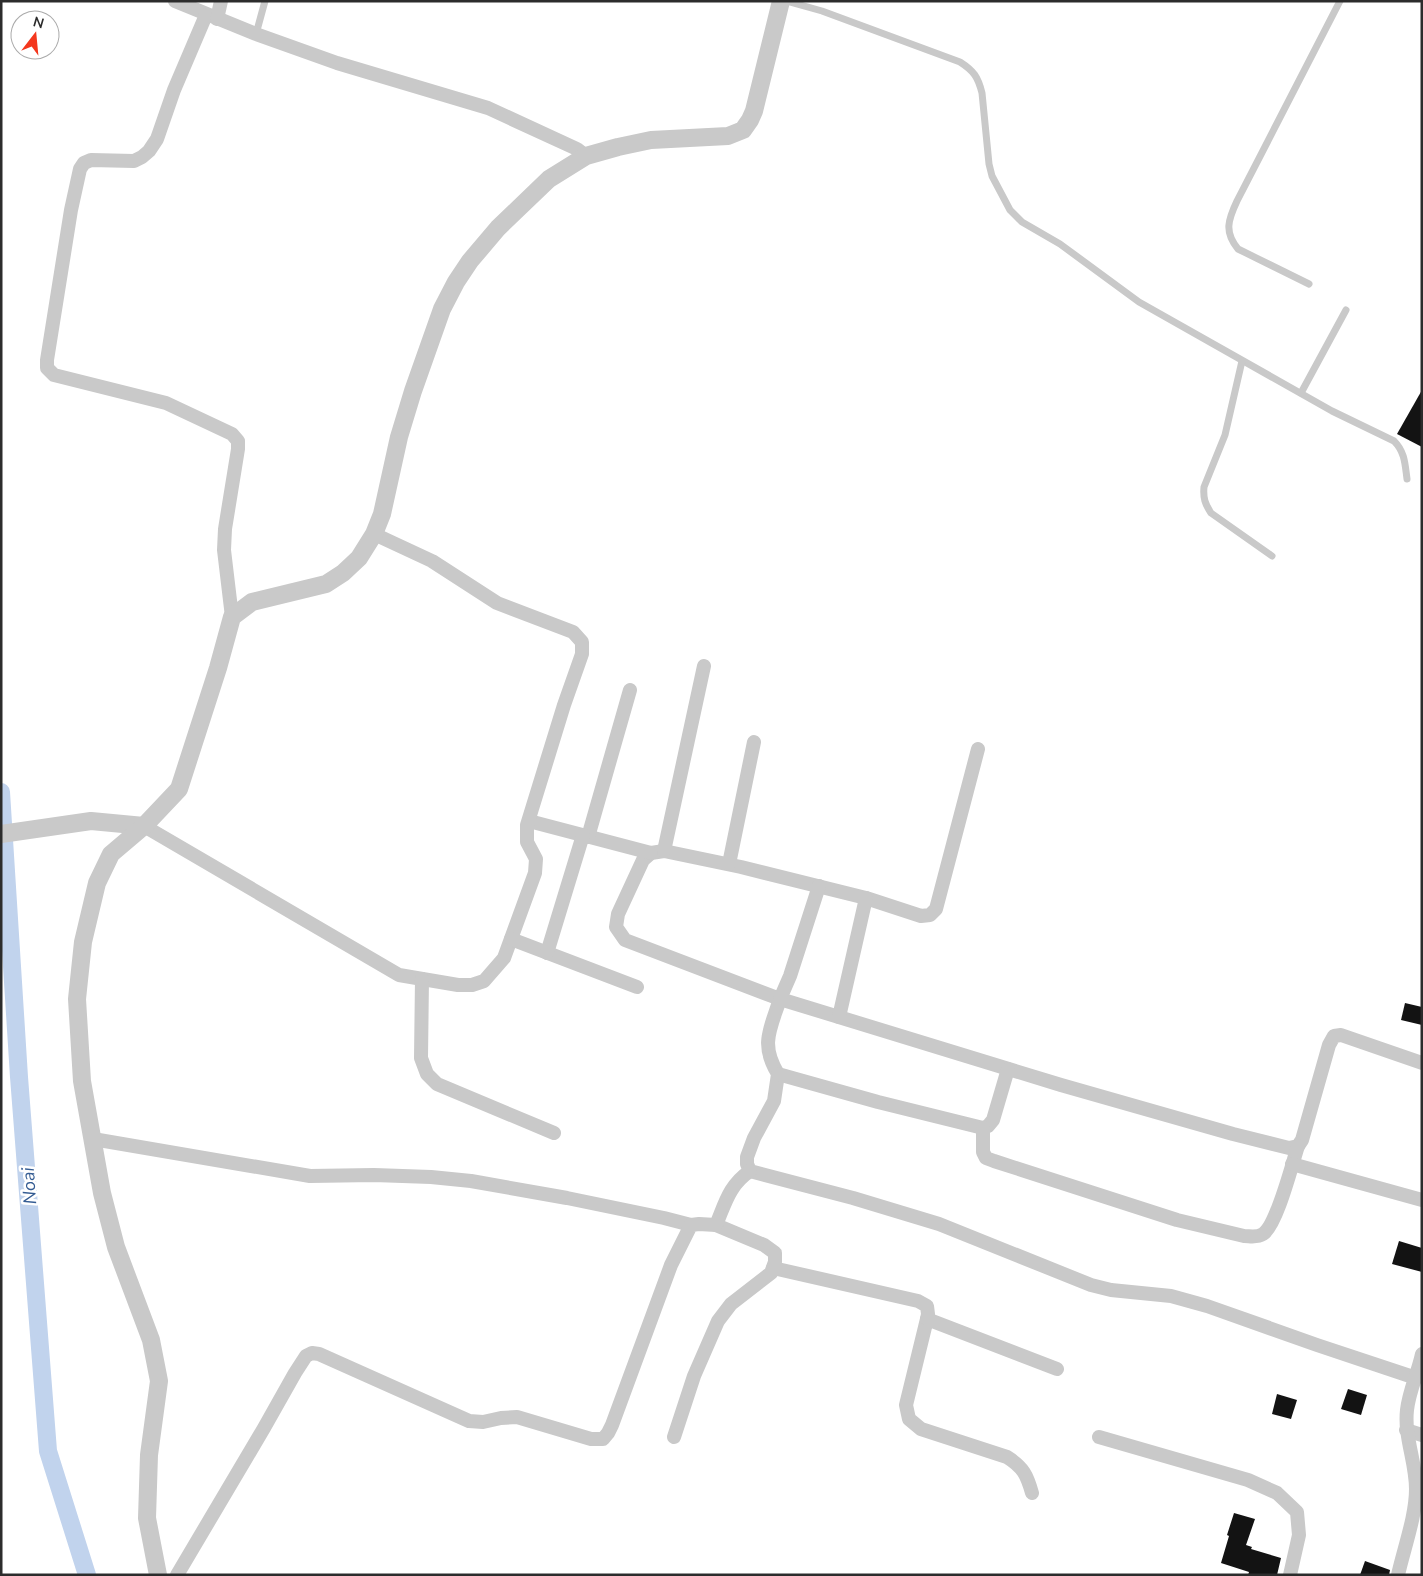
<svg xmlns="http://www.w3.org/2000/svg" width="1423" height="1576" font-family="'Nunito Sans',sans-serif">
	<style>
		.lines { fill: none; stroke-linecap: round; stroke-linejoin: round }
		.canal { stroke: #c1d3ed; stroke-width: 18 }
		.building { fill: #131313 }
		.service { stroke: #c9c9c9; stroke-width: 7 }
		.minor { stroke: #c9c9c9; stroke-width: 14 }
		.tertiary { stroke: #c9c9c9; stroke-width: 18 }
		.labels { text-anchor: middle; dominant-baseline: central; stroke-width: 5; stroke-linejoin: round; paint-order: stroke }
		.water-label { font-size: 18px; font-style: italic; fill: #345c93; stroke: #fff }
	</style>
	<rect width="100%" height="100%" fill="#fff"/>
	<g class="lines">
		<polyline class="canal" points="1,792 19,1077 48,1451 87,1575"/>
	</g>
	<g class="building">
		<polygon points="1422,390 1422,447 1397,434"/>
		<polygon points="1405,1003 1422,1007 1422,1025 1401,1020"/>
		<polygon points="1399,1241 1422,1248 1422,1272 1392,1264"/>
		<polygon points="1348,1389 1367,1395 1361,1415 1341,1409"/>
		<polygon points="1277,1394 1297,1400 1291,1419 1272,1414"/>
		<polygon points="1234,1513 1255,1519 1246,1545 1252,1547 1251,1549 1281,1558 1277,1575 1248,1575 1249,1572 1221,1563 1229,1536 1227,1535"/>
		<polygon points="1365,1561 1390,1570 1389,1575 1360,1575"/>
	</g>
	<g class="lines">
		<g class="service">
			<path d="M786,1L822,11L960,62C974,71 978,77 982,93L989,164L992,176L1010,210L1022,222L1060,244L1139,302L1332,411L1394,441C1405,452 1405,464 1407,479"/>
			<polyline points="256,34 265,1"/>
			<path d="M1309,284L1238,249C1224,232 1228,220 1237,201L1340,1"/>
			<path d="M1242,361L1225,435L1204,487C1203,498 1205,504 1211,513L1272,556"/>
			<polyline points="1301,393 1346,310"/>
		</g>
		<g class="minor">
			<polyline points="175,1 256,34 337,63 488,108 577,149 586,156"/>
			<polyline points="206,15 174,90 157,139 149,151 142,157 134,161 91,160 84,163 80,169 71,210 47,360 47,368 54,375 166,403 232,434 238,441 238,449 225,529 224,550 232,617"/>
			<polyline points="217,19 221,1"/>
			<path d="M978,749L936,909L930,915L921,916L866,898L741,867L664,851L651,853L643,860L618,914L616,927L625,940L780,999C770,1030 760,1044 778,1074L774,1101L754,1138L747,1157V1164L750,1171L853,1198L939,1224L1091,1285L1111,1290L1171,1296L1207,1306L1317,1345L1416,1378"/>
			<polyline points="529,821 651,853"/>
			<polyline points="144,826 399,975 458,985 472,985 484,981 504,958 535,873 536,859 527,842 527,825 564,705 582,654 582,642 573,632 497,603 432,561 374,534"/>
			<polyline points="588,837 630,690"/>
			<polyline points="664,851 704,666"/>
			<polyline points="729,864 754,742"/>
			<polyline points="819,886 790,976 780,999 1061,1085 1233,1134 1289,1148 1298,1146 1302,1140 1329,1045 1334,1036 1341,1035 1422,1063"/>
			<polyline points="511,939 637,987"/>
			<polyline points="547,953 583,835"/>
			<polyline points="422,979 421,1058 427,1074 437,1084 554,1133"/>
			<polyline points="839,1017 866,898"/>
			<polyline points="778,1074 878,1102 983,1128 988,1126 993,1120 1008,1069"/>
			<path d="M983,1128V1152L986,1158L994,1161L1177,1220L1244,1236C1250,1236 1257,1238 1263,1234C1277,1225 1292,1164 1298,1146"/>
			<polyline points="93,1139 310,1176 374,1175 431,1177 471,1181 567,1198 664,1218 691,1225"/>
			<polyline points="1292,1164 1422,1200"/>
			<path d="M773,1268L918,1301L927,1306L928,1314L927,1319L906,1405L909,1419L921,1429L1007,1457C1023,1467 1027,1475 1032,1493"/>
			<polyline points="927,1319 1057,1369"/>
			<polyline points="1406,1430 1422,1435"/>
			<polyline points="674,1437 694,1376 718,1321 731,1304 771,1273 775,1262 775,1253 764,1245 716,1225"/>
			<polyline points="1099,1437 1248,1480 1277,1493 1297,1512 1299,1535 1290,1575"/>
			<path d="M177,1575L264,1428L295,1373L306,1356L312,1353L319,1354L469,1421L483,1422L501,1418L517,1417L591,1439H603L608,1433L612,1425L671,1265L691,1225L699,1224L716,1225C725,1204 729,1185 750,1171"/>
			<path d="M1398,1575C1404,1548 1416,1516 1416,1489C1416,1462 1404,1437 1407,1410C1409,1391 1418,1373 1422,1354"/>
		</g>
		<g class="tertiary">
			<polyline points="1,834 91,821 144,826"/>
			<polyline points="158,1575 147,1518 149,1455 159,1381 151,1340 116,1247 102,1193 82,1081 77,999 83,942 97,883 111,854 144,826 179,789 218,668 232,617 252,602 326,584 343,573 359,558 374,534 382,514 399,437 413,391 442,309 456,282 470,261 498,228 549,179 586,156 618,147 651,140 728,136 743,130 750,120 754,111 781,1"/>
		</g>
	</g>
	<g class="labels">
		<g class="water-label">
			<text transform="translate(29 1186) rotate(-94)">Noai</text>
		</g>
	</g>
	<rect width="1423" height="1576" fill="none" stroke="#2c2c2c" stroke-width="5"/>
	<g transform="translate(35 35) rotate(16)"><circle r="24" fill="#ffffff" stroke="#ababab"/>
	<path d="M0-4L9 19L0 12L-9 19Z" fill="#f4371d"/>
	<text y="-8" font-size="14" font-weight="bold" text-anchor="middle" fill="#2c2c2c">N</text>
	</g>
</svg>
